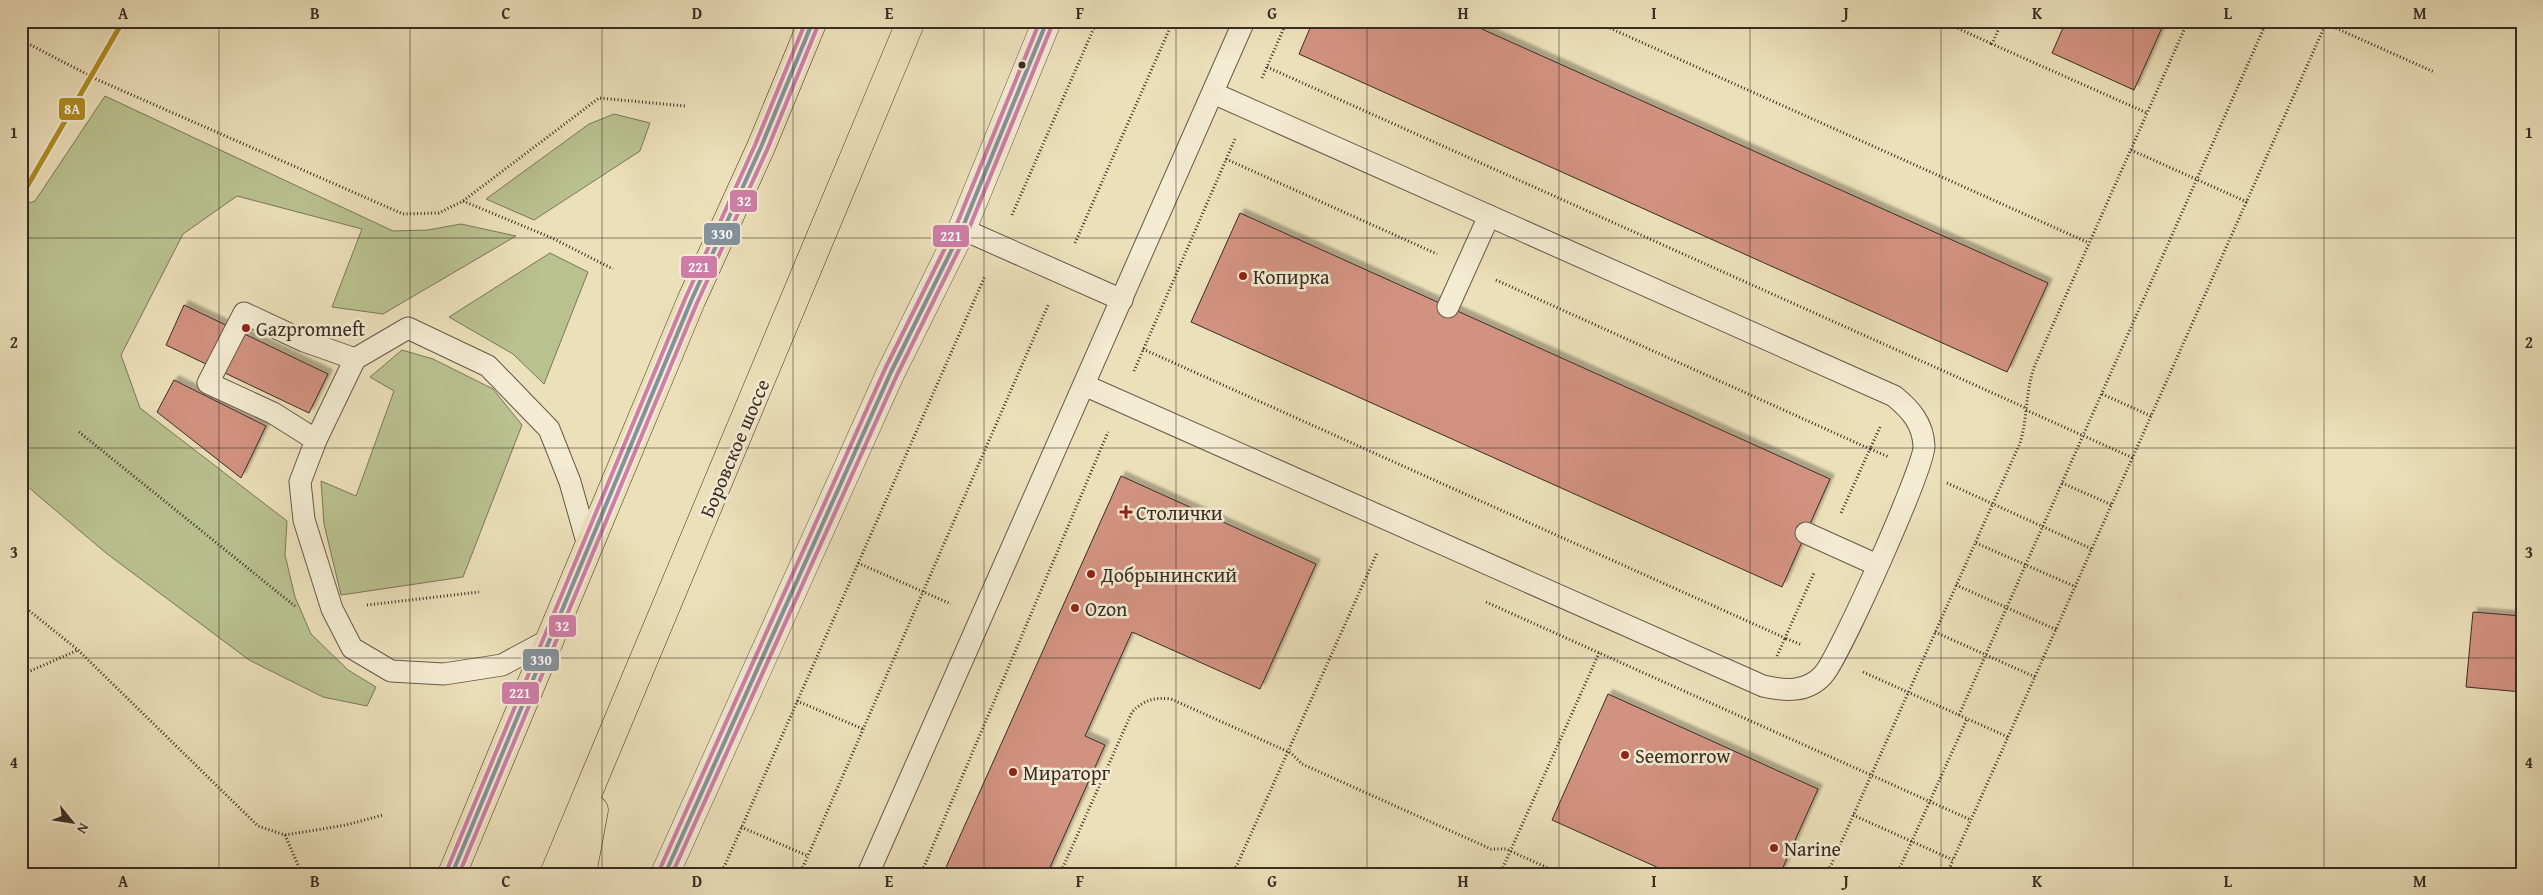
<svg xmlns="http://www.w3.org/2000/svg" width="2543" height="895" font-family="'Gentium Book Plus',serif">
	<style>
		.green { fill: #b9c28f; stroke: #79775a }
		.building { fill: #d29281; stroke: #392c25; filter: url(#shadow) }
		.lines { fill: none; stroke-linecap: round; stroke-linejoin: round }
		.service-casing { stroke: #66594a; stroke-width: 23 }
		.tertiary-casing { stroke: #66594a; stroke-width: 29 }
		.primary-casing { stroke: #392c25; stroke-width: 29 }
		.path { stroke: #392c25; stroke-width: 3; stroke-dasharray: 1 2.5; stroke-linecap: butt }
		.service { stroke: #f3ebd2; stroke-width: 21 }
		.tertiary { stroke: #f3ebd2; stroke-width: 28 }
		.primary { stroke: #ece0ba; stroke-width: 28 }
		.bus-1-casing { stroke: #f3ebd2; stroke-width: 8 }
		.bus-2-casing { stroke: #f3ebd2; stroke-width: 8 }
		.bus-3-casing { stroke: #f3ebd2; stroke-width: 8 }
		.bus-1 { stroke: #84929d; stroke-width: 4 }
		.bus-2 { stroke: #ce7ea7; stroke-width: 4 }
		.bus-3 { stroke: #ce7ea7; stroke-width: 4 }
		.metro-1-casing { stroke: #f3ebd2; stroke-width: 9 }
		.metro-1 { stroke: #b08d20; stroke-width: 5 }
		.grid { fill: none; stroke: #392c25; stroke-width: 1; stroke-opacity: 0.55 }
		.bus-dot { fill: #392c25; stroke: #f3ebd2; stroke-width: 2 }
		.poi-dot { fill: #8f2418; stroke: #f3ebd2; stroke-width: 2 }
		.labels { text-anchor: middle; dominant-baseline: central; stroke-width: 5; stroke-linejoin: round; paint-order: stroke }
		.poi-label { font-size: 20px; fill: #392c25; stroke: #f3ebd2; text-anchor: start }
		.street-label { font-size: 20px; fill: #392c25; stroke: #f3ebd2 }
		.line-badge { stroke: #f3ebd2; stroke-width: 2 }
		.badge-label { font-size: 14px; text-anchor: middle; font-weight: bold; fill: #fff }
		.neatline { fill: none; stroke: #392c25; stroke-width: 2 }
		.grid-label { font-size: 16px; text-anchor: middle; font-weight: bold; fill: #392c25 }
	</style>
	<defs>
		<filter id="shadow"><feDropShadow dx="4.5" dy="-4.5" stdDeviation="1" flood-color="#0004"/></filter>
	</defs>
	<rect width="100%" height="100%" fill="#ece0ba"/>
	<filter id="stains"><feTurbulence type="fractalNoise" baseFrequency=".004" numOctaves="4"/><feColorMatrix values="0 0 0 0 .2 0 0 0 0 .09 0 0 0 0 .02 0 0 0 .5 -.17"/></filter>
	<radialGradient id="worn" r=".72"><stop offset=".6" stop-color="#630" stop-opacity="0"/><stop offset="1" stop-color="#630" stop-opacity=".3"/></radialGradient>
	<g class="green">
		<polygon points="105,96 393,231 428,230 461,224 516,236 383,314 332,307 362,229 237,196 183,234 121,355 140,408 287,521 285,555 295,597 311,634 348,670 376,687 367,706 323,697 249,660 106,553 21,481 21,206 35,201"/>
		<polygon points="614,114 650,123 640,151 534,220 486,199 589,124"/>
		<polygon points="550,253 588,272 544,384 513,354 449,317"/>
		<polygon points="402,350 433,359 493,389 522,425 463,577 341,595 324,524 321,481 356,496 394,391 370,377"/>
	</g>
	<g class="building">
		<polygon points="1313,21 1464,21 2048,283 2007,372 1299,54"/>
		<polygon points="2066,21 2165,21 2134,90 2052,53"/>
		<polygon points="1240,213 1830,479 1782,587 1191,322"/>
		<polygon points="184,305 328,374 309,413 166,345"/>
		<polygon points="174,380 266,426 241,478 157,412"/>
		<polygon points="1121,476 1316,564 1260,689 1132,632 1085,736 1105,745 1047,874 943,874"/>
		<polygon points="2473,612 2522,616 2522,692 2466,687"/>
		<polygon points="1608,694 1818,789 1780,874 1672,874 1552,820"/>
	</g>
	<g class="lines">
		<g class="service-casing">
			<g id="service">
				<polyline points="962,229 1122,300"/>
				<polyline points="1448,307 1489,216"/>
				<path d="M1084,385L1763,686C1784,691 1807,693 1823,675C1839,658 1925,466 1924,446C1923,423 1910,409 1894,396L1213,93"/>
				<polyline points="316,440 273,413 208,383 244,313 304,341 355,359"/>
				<polyline points="1806,533 1877,565"/>
				<polyline points="552,638 502,665 444,674 391,671 352,648 332,609 304,520 300,482 316,440 355,359 408,328 488,366 549,429 570,482 589,549"/>
				<polyline points="868,874 1244,21"/>
			</g>
		</g>
		<g class="tertiary-casing">
			<polyline id="tertiary" points="665,874 891,372 962,229 1047,21"/>
		</g>
		<g class="primary-casing">
			<g id="primary">
				<polyline points="452,874 691,301 761,147 813,21"/>
				<polyline points="554,874 911,21"/>
				<polyline points="582,874 594,810"/>
			</g>
		</g>
		<g class="path">
			<polyline points="1594,21 2089,243"/>
			<polyline points="1942,21 1992,44"/>
			<polyline points="2002,21 1992,44 2147,113"/>
			<polyline points="2320,21 2434,72"/>
			<polyline points="21,40 98,80 403,214 439,213 463,201 599,98 685,106"/>
			<polyline points="1267,67 2026,408"/>
			<polyline points="1262,78 1287,21"/>
			<polyline points="2131,150 2247,202"/>
			<polyline points="1226,159 1437,254"/>
			<polyline points="463,201 552,238 613,269"/>
			<polyline points="1012,215 1097,21"/>
			<polyline points="1075,243 1173,21"/>
			<polyline points="1496,280 1870,449 1841,513"/>
			<polyline points="1143,349 1785,638 1814,573"/>
			<polyline points="1134,371 1235,139"/>
			<polyline points="2102,394 2151,416"/>
			<polyline points="2026,410 2133,458"/>
			<polyline points="1880,427 1870,449 1889,457"/>
			<polyline points="79,432 296,607"/>
			<polyline points="1947,483 2092,549"/>
			<polyline points="2062,483 2112,505"/>
			<polyline points="1976,543 2076,587"/>
			<polyline points="858,563 951,604"/>
			<polyline points="1956,585 2057,630"/>
			<polyline points="1486,602 1971,820"/>
			<polyline points="21,604 78,650 258,826 285,835 346,825 383,815"/>
			<polyline points="367,605 479,592"/>
			<polyline points="1935,632 2035,677"/>
			<polyline points="1777,656 1785,638 1802,645"/>
			<polyline points="1863,672 2008,737 1953,860"/>
			<polyline points="21,675 78,650"/>
			<polyline points="797,701 863,729"/>
			<polyline points="1959,715 2267,21"/>
			<polyline points="2008,737 2327,21"/>
			<polyline points="1853,815 1953,860 1947,874"/>
			<polyline points="741,827 808,856"/>
			<polyline points="285,835 302,874"/>
			<polyline points="721,874 985,276"/>
			<polyline points="800,874 1049,303"/>
			<polyline points="921,874 1108,432"/>
			<path d="M1060,874L1132,712C1144,700 1154,697 1171,699L1291,753L1302,764L1491,849H1506L1561,874"/>
			<polyline points="1233,874 1377,553"/>
			<polyline points="1500,874 1599,653"/>
			<path d="M1827,874L2020,443C2028,417 2025,391 2035,365L2188,21"/>
			<polyline points="1897,874 1967,719"/>
		</g>
		<use href="#service" class="service"/>
		<use href="#tertiary" class="tertiary"/>
		<use href="#primary" class="primary"/>
		<g class="bus-1-casing">
			<g id="bus-1">
				<polyline points="452,874 691,301 761,147 813,21"/>
				<polyline points="665,874 891,372 962,229 1047,21"/>
			</g>
		</g>
		<g class="bus-2-casing">
			<g id="bus-2">
				<polyline points="459,874 697,303 767,150 819,23"/>
				<polyline points="672,874 897,375 968,231 1053,23"/>
			</g>
		</g>
		<g class="bus-3-casing">
			<g id="bus-3">
				<polyline points="659,871 885,369 956,226 1040,21"/>
				<polyline points="446,872 685,299 755,145 806,21"/>
			</g>
		</g>
		<use href="#bus-1" class="bus-1"/>
		<use href="#bus-2" class="bus-2"/>
		<use href="#bus-3" class="bus-3"/>
		<g class="metro-1-casing">
			<polyline id="metro-1" points="21,197 123,21"/>
		</g>
		<use href="#metro-1" class="metro-1"/>
	</g>
	<path class="grid" d="M219,21V874M410,21V874M602,21V874M793,21V874M984,21V874M1176,21V874M1367,21V874M1559,21V874M1750,21V874M1941,21V874M2133,21V874M2324,21V874M21,238H2522M21,448H2522M21,658H2522"/>
	<circle class="bus-dot" cx="1022" cy="65" r="4.5"/>
	<g class="poi-dot">
		<circle cx="1243" cy="276" r="5"/>
		<circle cx="246" cy="328" r="5"/>
		<path d="M1123.5 504.5h5v5h5v5h-5v5h-5v-5h-5v-5h5z"/>
		<circle cx="1091" cy="574" r="5"/>
		<circle cx="1075" cy="608" r="5"/>
		<circle cx="1625" cy="755" r="5"/>
		<circle cx="1013" cy="772" r="5"/>
		<circle cx="1774" cy="848" r="5"/>
	</g>
	<g class="labels">
		<g class="poi-label">
			<text x="1253" y="276">Копирка</text>
			<text x="256" y="328">Gazpromneft</text>
			<text x="1136" y="512">Столички</text>
			<text x="1101" y="574">Добрынинский</text>
			<text x="1085" y="608">Ozon</text>
			<text x="1635" y="755">Seemorrow</text>
			<text x="1023" y="772">Мираторг</text>
			<text x="1784" y="848">Narine</text>
		</g>
		<g class="street-label">
			<text transform="translate(734 448) rotate(-67)">Боровское шоссе</text>
		</g>
	</g>
	<g class="line-badge">
		<rect x="58" y="97" width="28" height="24" rx="5" fill="#b08d20"/>
		<rect x="729" y="189" width="29" height="24" rx="5" fill="#ce7ea7"/>
		<rect x="703" y="222" width="38" height="24" rx="5" fill="#84929d"/>
		<rect x="932" y="224" width="38" height="24" rx="5" fill="#ce7ea7"/>
		<rect x="680" y="255" width="38" height="24" rx="5" fill="#ce7ea7"/>
		<rect x="548" y="614" width="29" height="24" rx="5" fill="#ce7ea7"/>
		<rect x="522" y="648" width="38" height="24" rx="5" fill="#84929d"/>
		<rect x="501" y="681" width="39" height="24" rx="5" fill="#ce7ea7"/>
	</g>
	<g class="badge-label">
		<text x="72" y="114">8А</text>
		<text x="744" y="206">32</text>
		<text x="722" y="239">330</text>
		<text x="951" y="241">221</text>
		<text x="699" y="272">221</text>
		<text x="562" y="631">32</text>
		<text x="541" y="665">330</text>
		<text x="520" y="698">221</text>
	</g>
	<rect width="2543" height="895" fill="none" stroke="#ece0ba" stroke-width="55"/>
	<g transform="translate(72 822) rotate(120)" stroke="#f3ebd2" stroke-width="4" paint-order="stroke">
	<path d="M0-4L9 19L0 12L-9 19Z" fill="#392c25"/>
	<text y="-8" font-size="14" font-weight="bold" text-anchor="middle" fill="#392c25">N</text>
	</g>
	<rect x="28" y="28" width="2488" height="840" class="neatline"/>
	<g class="grid-label">
		<text x="123" y="19">A</text>
		<text x="315" y="19">B</text>
		<text x="506" y="19">C</text>
		<text x="697" y="19">D</text>
		<text x="889" y="19">E</text>
		<text x="1080" y="19">F</text>
		<text x="1272" y="19">G</text>
		<text x="1463" y="19">H</text>
		<text x="1654" y="19">I</text>
		<text x="1846" y="19">J</text>
		<text x="2037" y="19">K</text>
		<text x="2228" y="19">L</text>
		<text x="2420" y="19">M</text>
		<text x="14" y="138">1</text>
		<text x="2529" y="138">1</text>
		<text x="14" y="348">2</text>
		<text x="2529" y="348">2</text>
		<text x="14" y="558">3</text>
		<text x="2529" y="558">3</text>
		<text x="14" y="768">4</text>
		<text x="2529" y="768">4</text>
		<text x="123" y="887">A</text>
		<text x="315" y="887">B</text>
		<text x="506" y="887">C</text>
		<text x="697" y="887">D</text>
		<text x="889" y="887">E</text>
		<text x="1080" y="887">F</text>
		<text x="1272" y="887">G</text>
		<text x="1463" y="887">H</text>
		<text x="1654" y="887">I</text>
		<text x="1846" y="887">J</text>
		<text x="2037" y="887">K</text>
		<text x="2228" y="887">L</text>
		<text x="2420" y="887">M</text>
	</g>
	<rect width="100%" height="100%" filter="url(#stains)"/>
	<rect width="100%" height="100%" fill="url(#worn)"/>
</svg>
